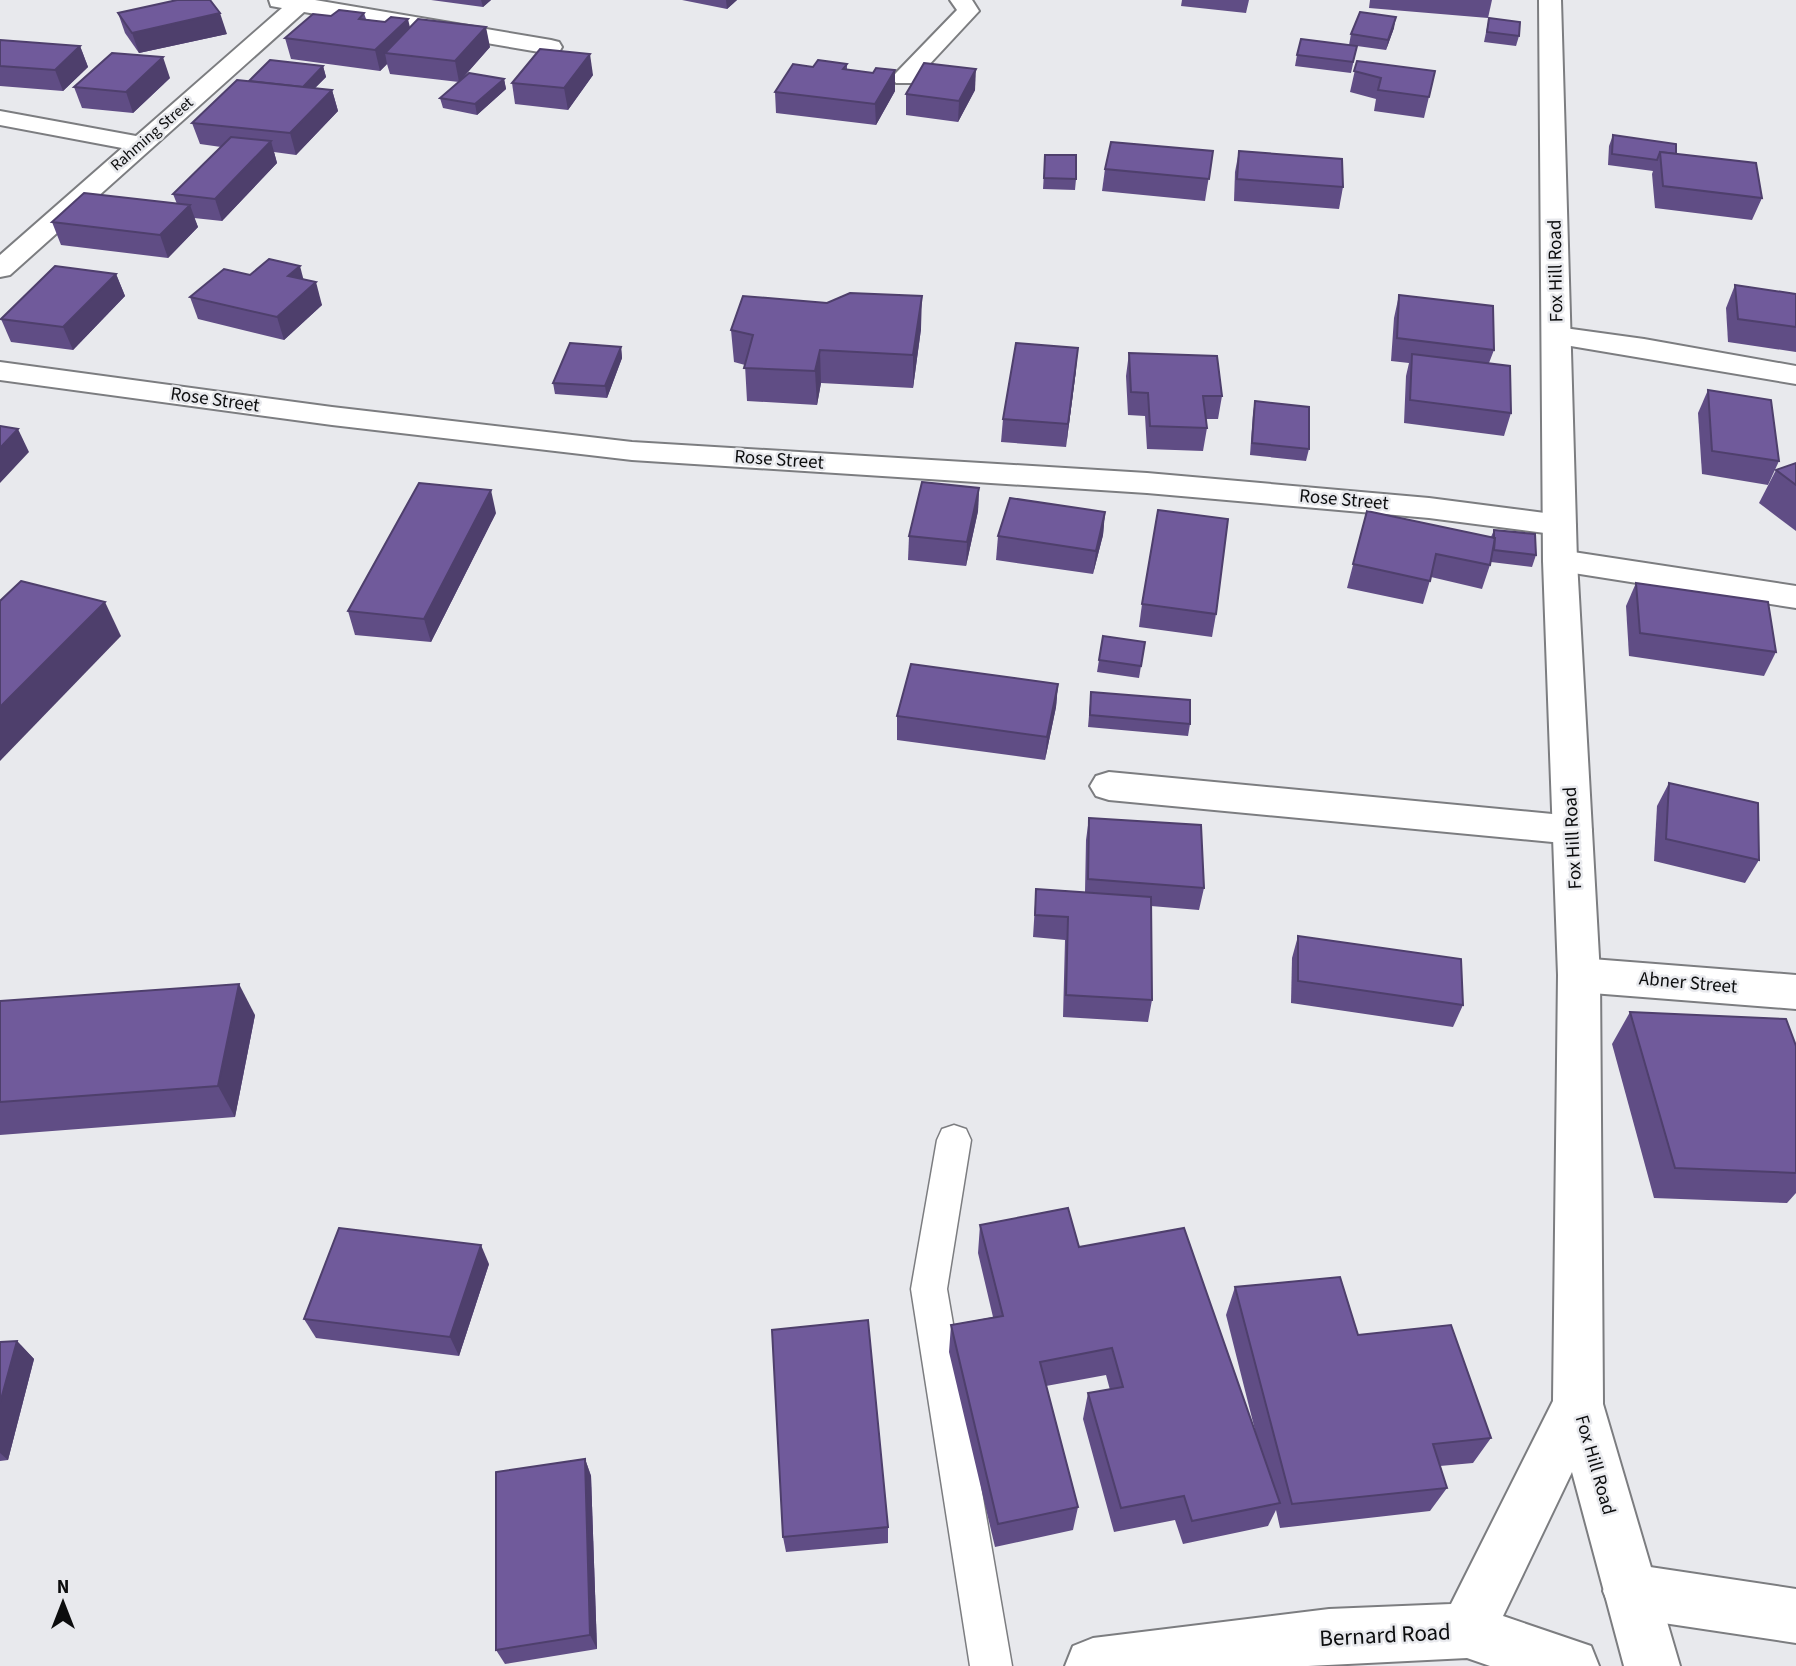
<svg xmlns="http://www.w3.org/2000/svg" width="1796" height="1666" font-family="'Source Sans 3',sans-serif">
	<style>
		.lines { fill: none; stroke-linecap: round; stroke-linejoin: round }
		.lane-casing { stroke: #7c7d80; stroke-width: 3 }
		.street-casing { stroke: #7c7d80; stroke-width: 4 }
		.secondary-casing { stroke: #7c7d80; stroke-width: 4 }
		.lane { fill: #fff; fill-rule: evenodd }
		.street { fill: #fff; fill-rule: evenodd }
		.secondary { fill: #fff; fill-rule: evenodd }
		.wall { fill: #604d85 }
		.shaded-wall { fill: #4e3f6c }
		.building { fill: #705a9b; stroke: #4e3f6c; stroke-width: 2 }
		.labels { text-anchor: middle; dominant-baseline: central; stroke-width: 5; stroke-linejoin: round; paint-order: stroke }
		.far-street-label { font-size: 16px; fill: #0c0d0e; stroke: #e8e9ed }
		.street-label { font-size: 19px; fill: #0c0d0e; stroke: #e8e9ed }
		.near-street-label { font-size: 23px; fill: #0c0d0e; stroke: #e8e9ed }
	</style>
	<rect width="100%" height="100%" fill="#e8e9ed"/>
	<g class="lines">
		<g class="lane-casing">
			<polygon id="lane" points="954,1125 966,1129 971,1140 947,1289 1012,1666 970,1666 911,1289 937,1140 942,1129"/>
		</g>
		<g class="street-casing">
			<g id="street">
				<polygon points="315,0 551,40 559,42 562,47 559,52 551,54 304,12 10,275 0,277 0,255 122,148 0,125 0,111 136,136 282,8 271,6 269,0"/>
				<polygon points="950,0 972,0 979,11 912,83 896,83 892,78 896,73 957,10"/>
				<polygon points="1557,327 1644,339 1796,366 1796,384 1547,342 1543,336 1547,330"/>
				<polygon points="0,362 332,407 632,442 1147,473 1429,498 1560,515 1571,518 1576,525 1571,532 1560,535 1429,518 1147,493 632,460 332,425 0,380"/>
				<polygon points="1560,550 1796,586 1796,608 1548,569 1543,561 1548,553"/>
				<polygon points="1109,772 1573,816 1587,820 1592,830 1587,840 1573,844 1109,800 1096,796 1090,786 1096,776"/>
				<polygon points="1579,958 1796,975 1796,1009 1579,992 1564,987 1558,975 1564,963"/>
				<polygon points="1630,1564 1796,1589 1796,1643 1630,1618 1611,1610 1603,1591 1611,1572"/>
			</g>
		</g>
		<g class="secondary-casing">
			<polygon id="secondary" points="1539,0 1561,0 1577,561 1600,975 1603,1404 1680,1666 1624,1666 1572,1472 1503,1616 1591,1646 1599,1666 1490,1666 1467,1658 1308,1666 1065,1666 1073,1646 1093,1638 1329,1609 1451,1604 1553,1401 1558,975 1543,561"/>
		</g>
		<use href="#lane" class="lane"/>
		<use href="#street" class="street"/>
		<use href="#secondary" class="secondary"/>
	</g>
	<g class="wall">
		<polygon points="431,0 491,0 483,7"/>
		<polygon points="682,0 737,0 727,9"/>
		<polygon points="1182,0 1249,0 1246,13 1181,6"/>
		<polygon points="1370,0 1492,0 1488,18 1369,8"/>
		<polygon points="118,13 227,34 139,53 125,33"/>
		<polygon points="364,13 366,19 410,28 490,47 461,80 504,79 506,89 477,115 443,108 440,98 459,82 390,74 387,64 380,71 291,59 285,38 331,16"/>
		<polygon points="1489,18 1519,36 1516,46 1484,42"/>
		<polygon points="1394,28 1386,50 1357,46 1351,73 1295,66 1297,55 1349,45 1351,34"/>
		<polygon points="0,40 80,46 88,67 63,91 0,86"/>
		<polygon points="1357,61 1435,71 1424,118 1374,111 1376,99 1350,92"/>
		<polygon points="847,64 847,70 895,91 876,125 776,113 775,92 813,67"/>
		<polygon points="323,66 326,77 315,88 332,90 338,111 296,155 274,152 277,163 222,221 194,218 198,227 168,258 61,245 52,222 177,204 173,194 221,147 200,144 192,123 249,81"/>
		<polygon points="593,75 568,110 515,104 512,83"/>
		<polygon points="170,78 133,113 82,108 74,87"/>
		<polygon points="975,90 958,122 906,115 906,94"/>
		<polygon points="1613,135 1676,154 1762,198 1752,220 1655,208 1652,174 1653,171 1608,165 1609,146"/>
		<polygon points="1213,151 1205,201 1102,191 1105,169"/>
		<polygon points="1239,151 1343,187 1339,209 1234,201 1235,172"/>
		<polygon points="1045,155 1076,179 1075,190 1043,189"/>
		<polygon points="116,274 125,296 73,350 11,342 1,319"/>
		<polygon points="250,275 304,280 322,305 284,340 198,319 190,297"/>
		<polygon points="1735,285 1796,294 1796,352 1728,342 1726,308"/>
		<polygon points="1399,295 1494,350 1489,363 1511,413 1504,436 1404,423 1406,376 1409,363 1391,361 1394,318"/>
		<polygon points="921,329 913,388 821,383 817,405 747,401 745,365 734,362 731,330"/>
		<polygon points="621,347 622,358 607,398 555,394 553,383"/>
		<polygon points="1129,353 1222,396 1218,419 1206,419 1207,428 1203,451 1147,449 1145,416 1128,415 1126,376"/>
		<polygon points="1076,370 1066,447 1001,442 1003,419"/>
		<polygon points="1708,390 1779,461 1768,485 1702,474 1698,413"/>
		<polygon points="1255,401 1309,449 1306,461 1250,455 1253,413"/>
		<polygon points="1796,463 1796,531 1759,503 1776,470"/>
		<polygon points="979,488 978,511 966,566 908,560 909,536"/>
		<polygon points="1367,511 1491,537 1494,530 1536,555 1532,567 1491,562 1482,589 1431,577 1423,604 1347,588"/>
		<polygon points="1105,512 1103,535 1093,574 996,560 998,536"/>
		<polygon points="496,513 431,642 355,635 348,611"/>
		<polygon points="1636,583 1776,652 1764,676 1629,656 1626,606"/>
		<polygon points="1142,604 1216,614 1212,637 1139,627"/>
		<polygon points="1145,642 1139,678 1097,672 1099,660"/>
		<polygon points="1058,684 1056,707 1045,760 897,740 897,716"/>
		<polygon points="1091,692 1190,724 1188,736 1088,727"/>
		<polygon points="1669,783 1759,860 1745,883 1654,861 1657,806"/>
		<polygon points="1089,818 1204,888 1199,910 1151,906 1152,1000 1148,1022 1063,1017 1065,940 1033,937 1036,889 1085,892 1086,840"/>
		<polygon points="1298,936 1463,1005 1453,1027 1291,1003 1292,958"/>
		<polygon points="0,1001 255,1015 235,1117 0,1135"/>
		<polygon points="1630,1012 1796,1046 1796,1193 1787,1203 1654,1198 1612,1044"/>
		<polygon points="980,1225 1079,1247 1257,1438 1226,1315 1235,1287 1358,1335 1491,1438 1473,1463 1440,1466 1447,1488 1430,1511 1280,1528 1276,1510 1268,1526 1183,1544 1175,1520 1114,1532 1083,1419 1088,1393 1110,1390 1106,1375 1046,1386 1078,1507 1073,1530 995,1547 949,1352 951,1325 993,1317 978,1253"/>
		<polygon points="489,1264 459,1356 316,1338 304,1319"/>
		<polygon points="17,1341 34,1359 8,1460 0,1461 0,1342"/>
		<polygon points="585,1459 591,1476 597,1649 505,1664 496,1650"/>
		<polygon points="888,1527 888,1543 786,1552 783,1537"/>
	</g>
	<g class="shaded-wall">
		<polygon points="481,0 491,0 483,7"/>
		<polygon points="726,0 737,0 727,9"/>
		<polygon points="220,13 227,34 139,53 132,33"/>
		<polygon points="1396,17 1394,28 1386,50 1388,40"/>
		<polygon points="408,19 413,40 385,53 387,64 380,71 375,50"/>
		<polygon points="486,27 490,47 459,82 455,61"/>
		<polygon points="80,46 88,67 63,91 55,70"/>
		<polygon points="590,54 593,75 568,110 564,88"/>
		<polygon points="163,57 170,78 133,113 126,92"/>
		<polygon points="323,66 326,77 303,100 300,89"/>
		<polygon points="976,69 975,90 958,122 959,101"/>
		<polygon points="895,70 895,91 876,125 875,104"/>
		<polygon points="504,79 506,89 477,115 475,104"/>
		<polygon points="332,90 338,111 296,155 290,133"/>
		<polygon points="271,141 277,163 222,221 215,199"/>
		<polygon points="190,205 198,227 168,258 160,235"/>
		<polygon points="300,266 306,289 288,276"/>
		<polygon points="116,274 125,296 73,350 63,327"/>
		<polygon points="316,282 322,305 284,340 277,317"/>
		<polygon points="922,296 921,329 913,388 913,355"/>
		<polygon points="621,347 622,358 607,398 605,386"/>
		<polygon points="1078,348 1076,370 1066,447 1068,424"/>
		<polygon points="820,350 821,383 817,405 815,371"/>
		<polygon points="18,429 29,452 0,483 0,448"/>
		<polygon points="979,488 978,511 966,566 967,542"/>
		<polygon points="491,490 496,513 431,642 424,619"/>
		<polygon points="1105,512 1103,535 1093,574 1096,551"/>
		<polygon points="105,602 121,636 0,761 0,707"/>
		<polygon points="1058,684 1056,707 1045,760 1047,737"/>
		<polygon points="239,984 255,1015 235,1117 218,1086"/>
		<polygon points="481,1245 489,1264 459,1356 450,1337"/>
		<polygon points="17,1341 34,1359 8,1460 0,1453 0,1403"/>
		<polygon points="585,1459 591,1476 597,1649 590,1635"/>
	</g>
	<g class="building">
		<polygon points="177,0 210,0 220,13 132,33 118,13"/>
		<polygon points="339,10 364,13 359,19 385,22 391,17 408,19 375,50 285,38 313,14 331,16"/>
		<polygon points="1360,12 1396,17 1388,40 1351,34"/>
		<polygon points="1489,18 1520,22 1519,36 1487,32"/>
		<polygon points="418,19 486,27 455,61 385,53"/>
		<polygon points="1301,39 1357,46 1353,62 1297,55"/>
		<polygon points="0,40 80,46 55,70 0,66"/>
		<polygon points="540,49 590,54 564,88 512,83"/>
		<polygon points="112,53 163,57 126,92 74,87"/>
		<polygon points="270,60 323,66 303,87 249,81"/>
		<polygon points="818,60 847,64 843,69 873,73 876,68 895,70 875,104 775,92 793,64 813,67"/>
		<polygon points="1357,61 1435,71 1429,97 1378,90 1381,78 1354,71"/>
		<polygon points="924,63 976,69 959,101 906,94"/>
		<polygon points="469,73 504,79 475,104 440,98"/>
		<polygon points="237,80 332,90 290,133 192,123"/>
		<polygon points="1613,135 1676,144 1676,154 1660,152 1657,160 1612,154"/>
		<polygon points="231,137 271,141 215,199 173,194"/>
		<polygon points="1111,142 1213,151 1209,179 1105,169"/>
		<polygon points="1239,151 1342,159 1343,187 1237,179"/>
		<polygon points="1660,152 1756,163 1762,198 1663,186"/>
		<polygon points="1045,155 1076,155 1076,179 1044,178"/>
		<polygon points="84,193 190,205 160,235 52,222"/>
		<polygon points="269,259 300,266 288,276 316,282 277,317 190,297 224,269 250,275"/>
		<polygon points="55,266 116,274 63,327 1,319"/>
		<polygon points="1735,285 1796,294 1796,327 1738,319"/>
		<polygon points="850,293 922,296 913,355 820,350 815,371 744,368 753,335 731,330 743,296 827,303"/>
		<polygon points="1399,295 1493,306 1494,350 1397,338"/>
		<polygon points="570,343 621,347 605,386 553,383"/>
		<polygon points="1016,343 1078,348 1068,424 1003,419"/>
		<polygon points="1129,353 1217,356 1222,396 1203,396 1207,428 1150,426 1148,393 1131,392"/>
		<polygon points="1412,354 1510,366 1511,413 1410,400"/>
		<polygon points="1708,390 1771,400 1779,461 1712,451"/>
		<polygon points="1255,401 1309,407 1309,449 1252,443"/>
		<polygon points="0,426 18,429 0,448"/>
		<polygon points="1796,463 1796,485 1776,470"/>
		<polygon points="922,482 979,488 967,542 909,536"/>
		<polygon points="419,483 491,490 424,619 348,611"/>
		<polygon points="1010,498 1105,512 1096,551 998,536"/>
		<polygon points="1158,510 1228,519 1216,614 1142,604"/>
		<polygon points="1367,511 1495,538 1490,565 1436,554 1430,581 1353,564"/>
		<polygon points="1494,530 1535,534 1536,555 1494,550 1495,538 1494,538"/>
		<polygon points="21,581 105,602 0,707 0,601"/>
		<polygon points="1636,583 1768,602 1776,652 1640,633"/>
		<polygon points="1103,636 1145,642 1141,666 1099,660"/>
		<polygon points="911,664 1058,684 1047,737 897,716"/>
		<polygon points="1091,692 1190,700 1190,724 1090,715"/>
		<polygon points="1669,783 1758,803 1759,860 1666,839"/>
		<polygon points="1089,818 1201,825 1204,888 1088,879"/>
		<polygon points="1036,889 1151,897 1152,1000 1066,995 1068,917 1035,915"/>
		<polygon points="1298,936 1461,959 1463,1005 1298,981"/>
		<polygon points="239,984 218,1086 0,1102 0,1001"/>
		<polygon points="1630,1012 1786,1019 1796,1046 1796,1173 1675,1168"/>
		<polygon points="1068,1208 1079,1247 1184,1228 1280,1503 1192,1521 1184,1496 1121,1508 1088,1393 1123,1387 1112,1348 1040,1362 1078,1507 998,1524 951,1325 1003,1316 980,1225"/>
		<polygon points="339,1228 481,1245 450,1337 304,1319"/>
		<polygon points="1340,1277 1358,1335 1451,1325 1491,1438 1433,1444 1447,1488 1292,1504 1235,1287"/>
		<polygon points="868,1320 888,1527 783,1537 772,1330"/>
		<polygon points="17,1341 0,1403 0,1342"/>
		<polygon points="585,1459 590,1635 496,1650 496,1472"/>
	</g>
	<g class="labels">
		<g class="far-street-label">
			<text transform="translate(152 134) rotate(-41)">Rahming Street</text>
		</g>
		<g class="street-label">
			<text transform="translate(1556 271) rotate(-91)">Fox Hill Road</text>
			<text transform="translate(215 400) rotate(8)">Rose Street</text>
			<text transform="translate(779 460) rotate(4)">Rose Street</text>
			<text transform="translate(1344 500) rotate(5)">Rose Street</text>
			<text transform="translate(1573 838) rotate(-93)">Fox Hill Road</text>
			<text transform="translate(1688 983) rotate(5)">Abner Street</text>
			<text transform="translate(1595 1465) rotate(74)">Fox Hill Road</text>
		</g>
		<g class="near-street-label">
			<text transform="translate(1385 1635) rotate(-3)">Bernard Road</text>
		</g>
	</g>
	<g transform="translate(63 1603)" stroke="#e8e9ed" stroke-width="5" paint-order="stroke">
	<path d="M0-5L12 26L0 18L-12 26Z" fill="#0c0d0e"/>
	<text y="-10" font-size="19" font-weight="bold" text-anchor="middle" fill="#0c0d0e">N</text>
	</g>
</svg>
